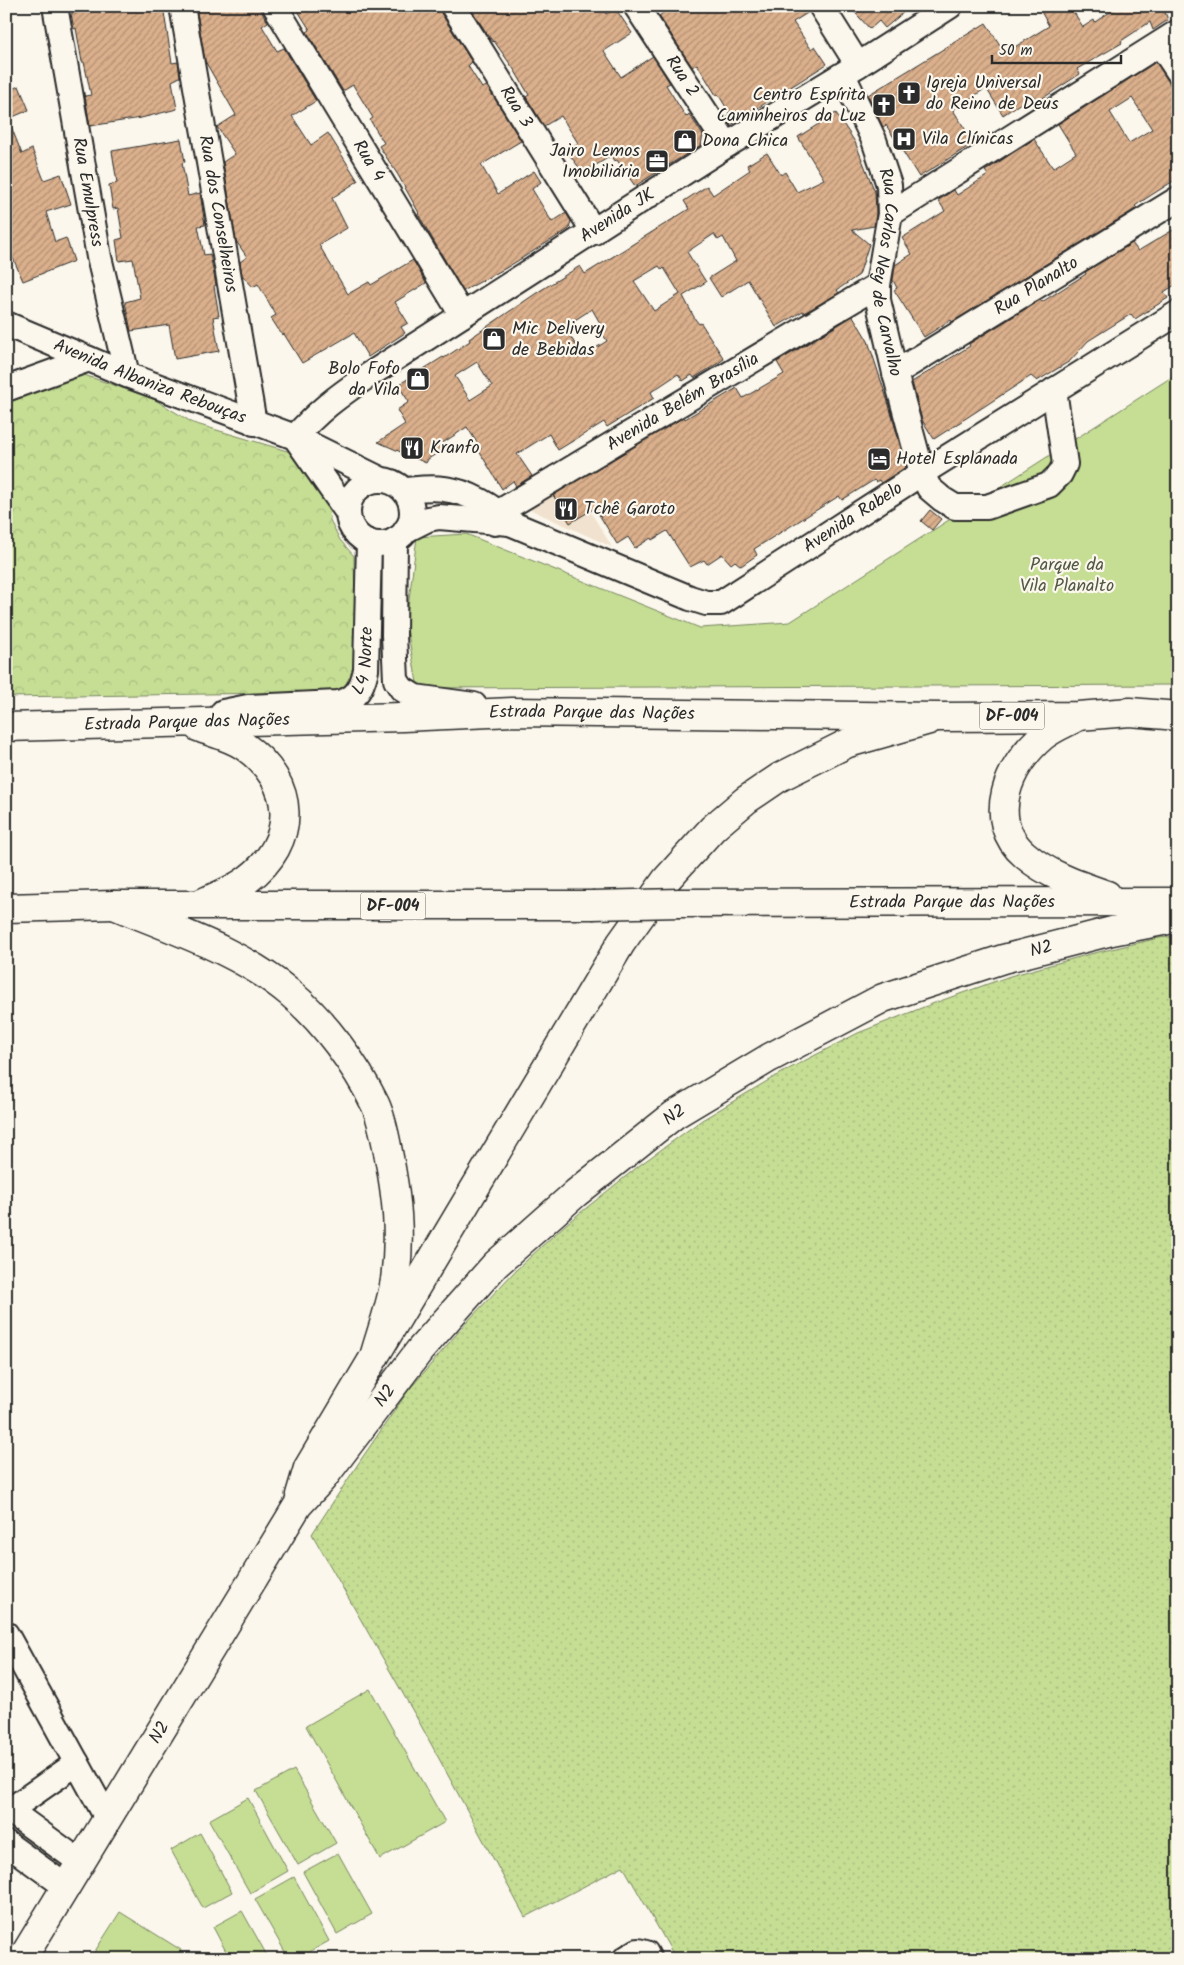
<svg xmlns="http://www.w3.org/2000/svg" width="1184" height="1965" font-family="Kalam,sans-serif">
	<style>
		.built { fill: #f1e2cf }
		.grass { fill: url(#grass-dots); stroke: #788460 }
		.forest { fill: url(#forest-crowns); stroke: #788460 }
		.green { fill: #c5de94; stroke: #788460 }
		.building { fill: url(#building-hatch); stroke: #2b2b2b; fill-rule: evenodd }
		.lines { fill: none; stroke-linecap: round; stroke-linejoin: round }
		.minor-casing { stroke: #2b2b2b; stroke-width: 28 }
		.major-casing { stroke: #2b2b2b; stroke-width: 31 }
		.highway-casing { stroke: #2b2b2b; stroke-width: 31 }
		.minor { stroke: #fbf7ec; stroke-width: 24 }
		.major { stroke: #fbf7ec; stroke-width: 28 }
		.highway { stroke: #fbf7ec; stroke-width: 28 }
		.highway-bridge-casing { stroke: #2b2b2b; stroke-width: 31; stroke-linecap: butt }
		.highway-bridge { stroke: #fbf7ec; stroke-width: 28 }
		.labels { text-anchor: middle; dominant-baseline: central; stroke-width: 4.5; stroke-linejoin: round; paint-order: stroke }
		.shield { fill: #fbf7ec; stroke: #696865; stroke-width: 1 }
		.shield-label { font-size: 16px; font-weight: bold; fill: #2b2b2b }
		.street-label { font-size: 18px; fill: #2b2b2b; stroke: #fbf7ec }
		.poi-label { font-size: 18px; fill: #2b2b2b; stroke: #fbf7ec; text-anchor: start }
		.park-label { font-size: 18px; fill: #525845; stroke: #fbf7ec }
	</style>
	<defs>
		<pattern id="grass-dots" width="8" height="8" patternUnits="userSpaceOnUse" patternTransform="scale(1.25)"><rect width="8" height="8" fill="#c5de94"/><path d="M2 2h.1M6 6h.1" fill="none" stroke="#a9bf80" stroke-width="1.8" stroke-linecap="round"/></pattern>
		<pattern id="forest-crowns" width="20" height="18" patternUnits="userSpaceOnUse" patternTransform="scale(1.25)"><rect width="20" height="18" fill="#c5de94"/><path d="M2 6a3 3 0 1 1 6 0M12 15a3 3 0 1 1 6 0" fill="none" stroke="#a9bf80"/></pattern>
		<pattern id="building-hatch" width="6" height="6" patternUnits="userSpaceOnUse" patternTransform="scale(1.25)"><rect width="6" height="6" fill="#dbb08c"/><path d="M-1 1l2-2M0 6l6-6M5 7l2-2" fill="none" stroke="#b28f73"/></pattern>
	</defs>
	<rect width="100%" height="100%" fill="#fbf7ec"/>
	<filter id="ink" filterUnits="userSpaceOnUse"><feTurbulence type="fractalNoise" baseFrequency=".02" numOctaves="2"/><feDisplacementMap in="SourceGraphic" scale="10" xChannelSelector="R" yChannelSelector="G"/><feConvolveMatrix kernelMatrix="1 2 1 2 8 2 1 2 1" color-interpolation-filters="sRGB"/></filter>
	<g filter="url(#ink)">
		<polygon class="built" points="573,483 612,547 529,509"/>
		<polygon class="grass" points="1178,936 1178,1959 676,1959 623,1866 525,1917 418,1720 312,1534 362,1458 408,1391 467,1322 516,1270 565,1225 640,1165 702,1120 779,1074 858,1033 929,1005 1010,976 1090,954 1159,938"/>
		<polygon class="forest" points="81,374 152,398 193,423 294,453 328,498 330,520 340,540 354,556 356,666 341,692 6,697 6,400"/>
		<g class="green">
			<polygon points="1178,373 1178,685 418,688 406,623 417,537 466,534 700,628 790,622"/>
			<polygon points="370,1689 445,1822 380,1859 306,1726"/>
			<polygon points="294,1770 336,1843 298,1865 256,1791"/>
			<polygon points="248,1798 288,1871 250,1893 209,1820"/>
			<polygon points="200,1833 232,1892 203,1908 171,1850"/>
			<polygon points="338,1853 372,1914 337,1934 303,1872"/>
			<polygon points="294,1877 329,1941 297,1959 289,1959 255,1899"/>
			<polygon points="242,1911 269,1959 230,1959 213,1927"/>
			<polygon points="120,1912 181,1950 176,1959 90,1959"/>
		</g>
		<g class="building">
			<polygon points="89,6 163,6 172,63 178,62 180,77 172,81 177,109 141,118 90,126 85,96 91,95 84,62 82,62 76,28 74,29 71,14 89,10"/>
			<polygon points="196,6 258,6 268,22 262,26 277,51 284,48 316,101 292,116 311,145 328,133 358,181 332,198 347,228 319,245 348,294 369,282 371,285 413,260 426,283 395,302 408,323 401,327 405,333 368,357 354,333 302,363 284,334 282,335 271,318 276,315 258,284 253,287 242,275 240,262 247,257 236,241 223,162 235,154 217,127 236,115 205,61"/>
			<polygon points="295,6 439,6 441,13 472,62 468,66 482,88 487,86 521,141 481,165 498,194 534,171 541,182 532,189 552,222 566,213 571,221 569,229 506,268 463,291 418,214 419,213 398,175 379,146 384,143 370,120 373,118 353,85 343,91 307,32 310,30"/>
			<polygon points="469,6 601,6 606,14 615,8 632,33 604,51 621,77 653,56 670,83 666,85 686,117 689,114 703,135 701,145 635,186 617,160 614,161 611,156 583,173 566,150 578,143 561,116 544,126 526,97 529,95 515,71 494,41 493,42 484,29"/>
			<polygon points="673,6 807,6 809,12 793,22 811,49 815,46 827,64 731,125 727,121 729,112 718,94 716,95 697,64 692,67 659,16"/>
			<polygon points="849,6 911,6 885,28 879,21 870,29"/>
			<polygon points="1038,6 1070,6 1083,27 1094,20 1095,22 1119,6 1174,6 1165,12 1168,20 1153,30 1150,22 1121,41 1122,43 1077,69 1080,74 1037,102 1033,95 1003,115 986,88 953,110 974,143 919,177 886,125 883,127 868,95 986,23 1005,53 1049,26"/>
			<path d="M1156,62L1178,97V178L1139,203L1135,206L1137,208L952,322L951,320L924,337L894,290L897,288L893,280L895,265L912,254L902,238L945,211L938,200L940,199L954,190L957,195L988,175L985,171L1034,139L1053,168L1076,153L1058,124ZM1132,98L1152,129L1129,143L1110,112Z"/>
			<polygon points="19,86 29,110 8,119 22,154 32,149 44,180 61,174 71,204 46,212 55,242 66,238 74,261 23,281 6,242 6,91"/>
			<path d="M836,113L855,142L875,192L876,213L874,226L852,230L869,244L859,275L837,290L839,293L804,313L803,311L776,327L748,280L721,297L709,278L736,261L723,237L718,240L714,234L687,252L706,282L683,296L695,319L699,324L701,323L724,359L717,364L694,378L692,375L683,381L678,374L651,392L654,398L607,427L604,422L558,450L549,434L517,454L532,476L516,486L513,481L502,489L479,451L481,449L467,427L441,444L444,449L428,459L426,463L378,442L405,424L397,410L409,402L398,385L443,357L444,358L470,341L469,339L538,292L580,266L585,274L689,209L684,201L707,186L713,195L750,170L747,165L767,153L781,175L785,172L797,192L824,179L798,137ZM659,266L662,270L664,268L680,294L654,311L634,281ZM592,309L604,330L602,333L607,341L583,356L564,327ZM477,362L492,386L470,400L455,376Z"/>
			<polygon points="181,139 185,162 182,163 188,196 200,193 205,225 198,226 204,255 210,254 216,285 214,286 219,316 213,317 219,351 175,359 169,325 131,331 125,302 140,298 133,259 119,261 116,240 123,238 118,208 113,209 109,185 117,183 112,151"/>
			<polygon points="1178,227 1178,283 1164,292 1168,298 1135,319 1131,314 1088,341 1070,361 1037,381 1031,376 934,439 922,420 912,382 970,346 969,344 1040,300 1042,302 1086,274 1085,272 1132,243 1138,251"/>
			<polygon points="853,316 868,341 889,405 906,467 881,483 879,480 876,482 874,480 842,500 839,496 754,549 757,555 741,566 735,561 731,564 722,554 707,564 704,560 690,567 667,531 652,540 651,538 635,548 628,537 617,544 595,508 570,523 553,495 684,417 685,419 737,388 743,398 784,374 777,362"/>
			<polygon points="930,510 941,519 932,530 921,521"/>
		</g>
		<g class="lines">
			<g class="minor-casing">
				<g id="minor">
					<path id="s1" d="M55,6L99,257L127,375"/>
					<path id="s2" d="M182,6L254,423"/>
					<path id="s3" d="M275,6L462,315"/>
					<path id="s4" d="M453,6L594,232"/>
					<path id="s5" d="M636,6L727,145"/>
					<polyline points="821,6 858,65"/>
					<polyline points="1160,44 1178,71"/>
					<path id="s6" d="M843,75L874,140L889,185L890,214L878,285V300L895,373L922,473L929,488L942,499L955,507H987L1049,485L1060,474L1065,464L1054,390"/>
					<polyline points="890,214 1178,32"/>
					<path id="s7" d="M6,324L127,375L295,437L380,479"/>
					<path id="s8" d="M895,373L1178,199"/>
					<polyline points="6,389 89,359"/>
					<path id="s9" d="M295,437C318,411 337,397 366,377L727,145L858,65L950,6"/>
					<polyline points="297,440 348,513"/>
					<circle cx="380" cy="512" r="32"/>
					<path d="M404,490C417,489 431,487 444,489C469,492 493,506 510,523"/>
					<path id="s10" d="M495,523L499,512L878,285"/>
					<path id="s11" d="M406,530L428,519L439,517L510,523L690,598L706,603H721L922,473L1178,313"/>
					<polyline points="395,540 394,635 396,680 402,689 415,697 474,705"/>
					<path id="s12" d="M223,712L248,707L338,703C357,699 362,687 366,670L369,542"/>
					<polyline points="6,1634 107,1818"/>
					<polyline points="6,1808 80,1862"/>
					<polyline points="10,1810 77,1763"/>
					<polyline points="6,1843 65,1886"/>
					<polyline points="625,1959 638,1951 646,1953 649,1959"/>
				</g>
			</g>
			<g class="major-casing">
				<g id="major">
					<polyline points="300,1495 308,1468 621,943 666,880 713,828 746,800 780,777 848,743 929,720"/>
					<path id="s13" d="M22,1959L298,1505L323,1478L420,1350L495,1265L576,1193L674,1115L769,1058L883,998L1003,959L1112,931L1178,918"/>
				</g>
			</g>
			<g class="highway-casing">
				<g id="highway">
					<path d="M1077,717C1066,723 1053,728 1043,736C1009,764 984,820 1025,855C1048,875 1078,885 1107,895"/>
					<path id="s14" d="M6,727L403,717L512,712L940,717L1078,716L1130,712L1178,716"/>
					<path d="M198,727C213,733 231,737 244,746C297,783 298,842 247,880C234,890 217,896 202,903"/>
					<path id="s15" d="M680,903L1178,902"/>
					<path d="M114,905C174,930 240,951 290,993C324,1021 356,1065 375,1104C382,1119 385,1136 388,1152C397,1197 401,1234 395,1280C391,1306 381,1332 374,1357"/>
					<polyline points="6,908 114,905 592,905"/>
				</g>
			</g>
			<use href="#minor" class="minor"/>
			<use href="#major" class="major"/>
			<use href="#highway" class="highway"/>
			<g class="highway-bridge-casing">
				<polyline id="highway-bridge" points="592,905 680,903"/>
			</g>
			<use href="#highway-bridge" class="highway-bridge"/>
		</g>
	</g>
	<defs>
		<g id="church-square" transform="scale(1.25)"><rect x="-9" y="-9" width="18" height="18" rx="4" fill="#2b2b2b" stroke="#fbf7ec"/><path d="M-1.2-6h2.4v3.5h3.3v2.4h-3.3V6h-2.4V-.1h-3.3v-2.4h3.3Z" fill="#fff"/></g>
		<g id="hospital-square" transform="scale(1.25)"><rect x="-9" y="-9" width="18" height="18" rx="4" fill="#2b2b2b" stroke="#fbf7ec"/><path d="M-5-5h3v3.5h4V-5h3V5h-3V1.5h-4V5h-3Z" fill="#fff"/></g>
		<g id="shop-square" transform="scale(1.25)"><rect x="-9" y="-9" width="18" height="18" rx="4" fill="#2b2b2b" stroke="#fbf7ec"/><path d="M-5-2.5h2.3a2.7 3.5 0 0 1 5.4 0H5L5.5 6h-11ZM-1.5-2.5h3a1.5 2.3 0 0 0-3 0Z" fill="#fff"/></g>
		<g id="office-square" transform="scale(1.25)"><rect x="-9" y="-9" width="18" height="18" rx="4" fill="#2b2b2b" stroke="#fbf7ec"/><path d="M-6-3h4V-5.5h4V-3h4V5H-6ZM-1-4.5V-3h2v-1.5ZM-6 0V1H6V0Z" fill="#fff"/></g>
		<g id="restaurant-square" transform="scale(1.25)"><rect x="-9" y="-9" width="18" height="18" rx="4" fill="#2b2b2b" stroke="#fbf7ec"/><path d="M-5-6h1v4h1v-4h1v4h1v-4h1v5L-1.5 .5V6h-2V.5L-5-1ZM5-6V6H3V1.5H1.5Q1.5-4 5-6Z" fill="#fff"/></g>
		<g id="hotel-square" transform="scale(1.25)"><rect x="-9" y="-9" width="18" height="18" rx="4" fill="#2b2b2b" stroke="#fbf7ec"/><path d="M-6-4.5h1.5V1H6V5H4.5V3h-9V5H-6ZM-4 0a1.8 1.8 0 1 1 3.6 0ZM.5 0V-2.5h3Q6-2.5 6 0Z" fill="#fff"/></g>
	</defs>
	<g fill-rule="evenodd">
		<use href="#church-square" x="909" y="93"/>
		<use href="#church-square" x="884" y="105"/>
		<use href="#hospital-square" x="904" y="139"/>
		<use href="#shop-square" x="685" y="141"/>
		<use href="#office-square" x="657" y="161"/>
		<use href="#shop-square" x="494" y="339"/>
		<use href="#shop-square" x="418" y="379"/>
		<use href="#restaurant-square" x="412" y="448"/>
		<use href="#hotel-square" x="879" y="459"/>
		<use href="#restaurant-square" x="566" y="509"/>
	</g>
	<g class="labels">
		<g class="shield">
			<rect x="979.5" y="702.5" width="65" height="27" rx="4"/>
			<rect x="360.5" y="892.5" width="65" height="27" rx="4"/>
		</g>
		<g class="shield-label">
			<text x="1012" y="716">DF-004</text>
			<text x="393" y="906">DF-004</text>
		</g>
		<g class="street-label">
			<text stroke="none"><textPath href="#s5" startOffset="84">Rua 2</textPath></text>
			<text stroke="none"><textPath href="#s4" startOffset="119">Rua 3</textPath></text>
			<text stroke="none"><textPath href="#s3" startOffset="181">Rua 4</textPath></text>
			<text stroke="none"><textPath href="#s1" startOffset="189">Rua Emulpress</textPath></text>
			<text stroke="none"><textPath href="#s2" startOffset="211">Rua dos Conselheiros</textPath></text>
			<text stroke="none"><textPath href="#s9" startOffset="392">Avenida JK</textPath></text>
			<text stroke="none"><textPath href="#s6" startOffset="208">Rua Carlos Ney de Carvalho</textPath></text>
			<text stroke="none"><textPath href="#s8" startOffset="166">Rua Planalto</textPath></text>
			<text stroke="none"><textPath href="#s7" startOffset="155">Avenida Albaniza Rebouças</textPath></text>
			<text stroke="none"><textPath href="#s10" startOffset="226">Avenida Belém Brasília</textPath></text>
			<text stroke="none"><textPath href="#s11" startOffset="491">Avenida Rabelo</textPath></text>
			<text stroke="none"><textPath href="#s12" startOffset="171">L4 Norte</textPath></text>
			<text stroke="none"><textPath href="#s14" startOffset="586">Estrada Parque das Nações</textPath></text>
			<text stroke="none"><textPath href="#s14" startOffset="181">Estrada Parque das Nações</textPath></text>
			<text stroke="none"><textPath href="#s15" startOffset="272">Estrada Parque das Nações</textPath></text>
			<text stroke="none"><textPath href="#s13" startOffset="1481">N2</textPath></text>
			<text stroke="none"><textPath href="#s13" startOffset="1076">N2</textPath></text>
			<text stroke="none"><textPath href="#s13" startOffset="671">N2</textPath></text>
			<text stroke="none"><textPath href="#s13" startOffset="265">N2</textPath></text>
		</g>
		<g class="poi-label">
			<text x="926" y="83">Igreja Universal<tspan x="926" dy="21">do Reino de Deus</tspan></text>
			<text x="866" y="95" text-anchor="end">Centro Espírita<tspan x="866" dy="21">Caminheiros da Luz</tspan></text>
			<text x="922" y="139">Vila Clínicas</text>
			<text x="702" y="141">Dona Chica</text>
			<text x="640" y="151" text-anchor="end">Jairo Lemos<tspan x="640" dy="21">Imobiliária</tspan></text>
			<text x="512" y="329">Mic Delivery<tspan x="512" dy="21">de Bebidas</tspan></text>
			<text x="400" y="369" text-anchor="end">Bolo Fofo<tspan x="400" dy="21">da Vila</tspan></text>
			<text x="430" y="448">Kranfo</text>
			<text x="896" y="459">Hotel Esplanada</text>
			<text x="584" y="509">Tchê Garoto</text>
		</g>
		<g class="park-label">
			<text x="1067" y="565">Parque da<tspan x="1067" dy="21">Vila Planalto</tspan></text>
		</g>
	</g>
	<rect width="1184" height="1965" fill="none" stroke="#fbf7ec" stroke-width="25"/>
	<rect x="12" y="12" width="1159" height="1940" fill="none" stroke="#2b2b2b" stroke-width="2" filter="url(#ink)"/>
	<path d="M992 55v8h129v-8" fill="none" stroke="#2b2b2b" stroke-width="2.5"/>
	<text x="999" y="55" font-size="15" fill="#2b2b2b" stroke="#fbf7ec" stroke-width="4" paint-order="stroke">50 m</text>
</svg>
